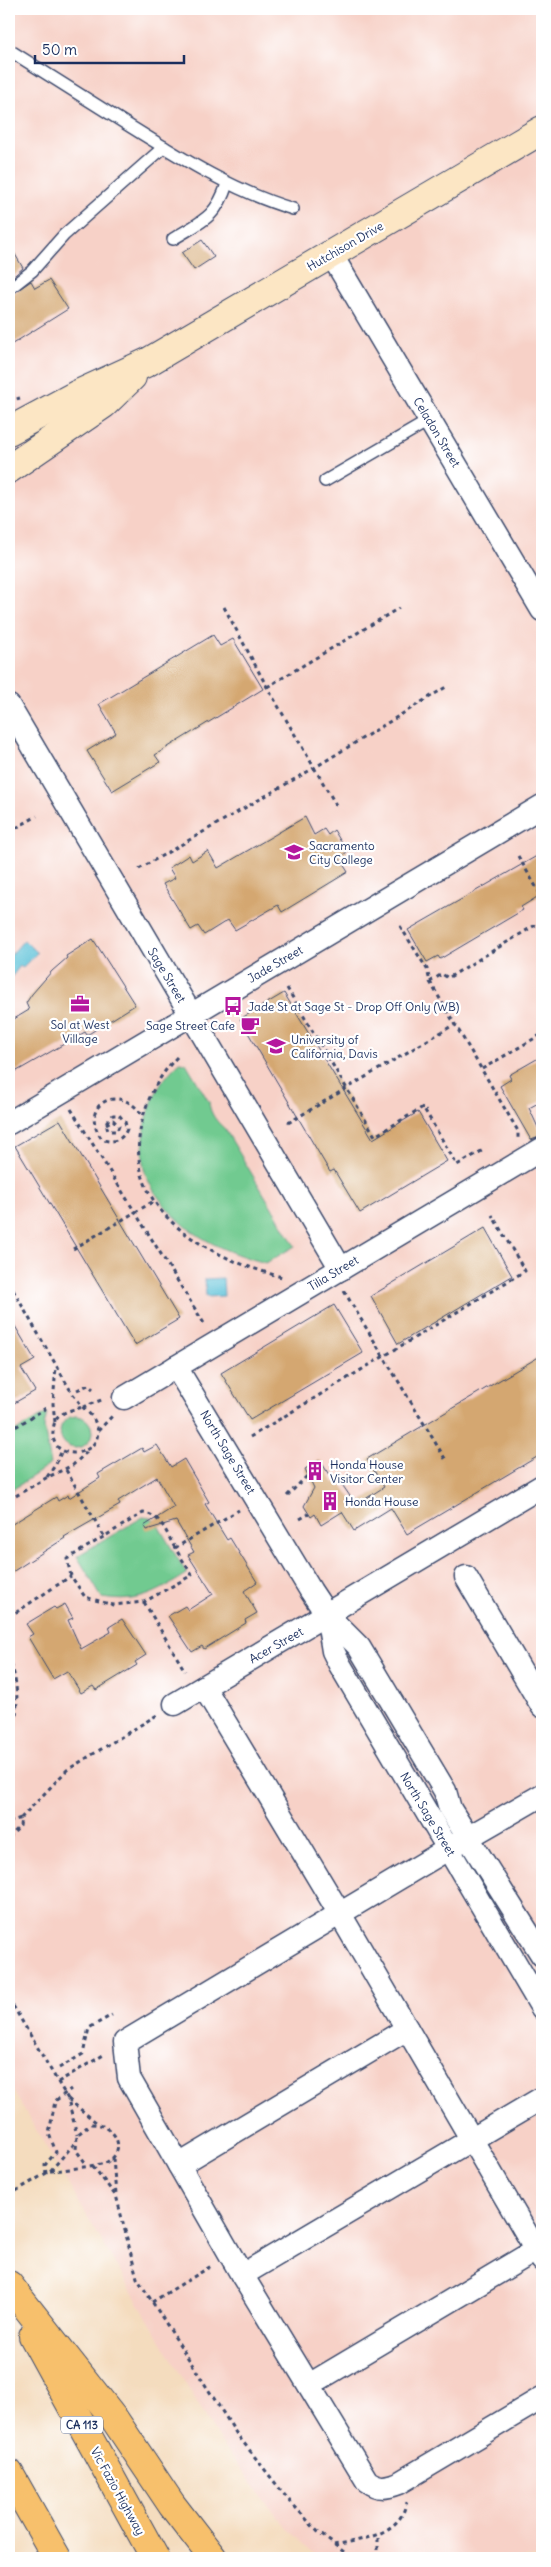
<svg xmlns="http://www.w3.org/2000/svg" width="551" height="2567" font-family="Delius,sans-serif">
	<style>
		.built { fill: #f7d1c7 }
		.green { fill: #71ca90; stroke: #467c77 }
		.water { fill: #59c0d7; stroke: #3a789a }
		.building { fill: #d4a771 }
		.lines { fill: none; stroke-linecap: round; stroke-linejoin: round }
		.lane-casing { stroke: #3c496c; stroke-width: 14 }
		.street-casing { stroke: #3c496c; stroke-width: 25 }
		.secondary-casing { stroke: #3c496c; stroke-width: 30 }
		.highway-casing { stroke: #3c496c; stroke-width: 30 }
		.path { stroke: #3c496c; stroke-width: 3; stroke-dasharray: 4 4; stroke-linecap: butt }
		.lane { stroke: #fff; stroke-width: 11 }
		.street { stroke: #fff; stroke-width: 22 }
		.secondary { stroke: #fce6c4; stroke-width: 28 }
		.highway { stroke: #f7c06c; stroke-width: 28 }
		.labels { text-anchor: middle; dominant-baseline: central; stroke-width: 4.5; stroke-linejoin: round; paint-order: stroke }
		.shield { fill: #fff; stroke: #5f6d8e; stroke-width: 1 }
		.shield-label { font-size: 11px; font-weight: bold; fill: #1b2f5e }
		.street-label { font-size: 12px; fill: #1b2f5e; stroke: #fff }
		.poi-label { font-size: 12px; fill: #1b2f5e; stroke: #fff; text-anchor: start }
	</style>
	<rect width="100%" height="100%" fill="#fff"/>
	<filter id="ink" filterUnits="userSpaceOnUse"><feTurbulence type="fractalNoise" baseFrequency=".02" numOctaves="2"/><feDisplacementMap in="SourceGraphic" scale="10" xChannelSelector="R" yChannelSelector="G"/><feConvolveMatrix kernelMatrix="1 2 1 2 8 2 1 2 1" color-interpolation-filters="sRGB"/></filter>
	<filter id="wash" filterUnits="userSpaceOnUse"><feTurbulence type="fractalNoise" baseFrequency=".0096" numOctaves="4" result="noise"/><feDisplacementMap in="SourceGraphic" scale="20" xChannelSelector="R" yChannelSelector="G"/><feGaussianBlur stdDeviation="1.12" result="paint"/><feColorMatrix in="noise" values="0 0 0 0 0 0 0 0 0 0 0 0 0 0 0 0 0 1.4 0 .05"/><feComposite in="paint" operator="in"/></filter>
	<g filter="url(#wash)">
		<rect width="100%" height="100%" fill="#f4dcbe"/>
		<polygon class="built" points="9,9 542,9 542,2558 319,2558 288,2530 220,2441 9,2084"/>
		<g class="green">
			<path d="M180,1062L186,1063L209,1102C210,1114 217,1122 225,1129L295,1246L266,1263C220,1251 184,1234 156,1194C150,1185 144,1174 143,1163C142,1152 144,1139 145,1128C149,1102 160,1080 180,1062Z"/>
			<polygon points="47,1413 44,1427 51,1464 9,1492 9,1435"/>
			<circle cx="76" cy="1432" r="16"/>
			<path d="M143,1517L151,1518L156,1522L187,1574C156,1593 139,1604 102,1598L77,1556Z"/>
		</g>
		<g class="water">
			<polygon points="24,940 37,953 22,968 20,966 9,980 9,957"/>
			<polygon points="223,1278 224,1296 206,1297 205,1279"/>
		</g>
		<g id="blocks">
			<g class="building">
				<polygon points="202,240 214,257 194,270 182,253"/>
				<polygon points="9,244 23,268 9,280"/>
				<polygon points="49,280 68,309 9,346 9,296 31,281 35,288"/>
				<polygon points="213,635 220,646 233,639 263,689 155,755 160,762 112,791 87,751 116,733 99,704"/>
				<polygon points="305,817 314,835 324,829 328,835 334,830 347,852 339,858 348,872 282,912 278,905 235,930 228,920 204,935 198,926 191,930 163,884 175,878 169,868 189,855 192,861 208,851 218,868"/>
				<polygon points="542,853 542,894 521,907 523,910 440,959 438,956 427,962 408,930"/>
				<polygon points="93,939 135,1005 87,1035 85,1032 17,1071 9,1058 9,1022 29,1010 26,1003 32,994 52,971 67,958 66,956"/>
				<polygon points="284,993 373,1139 418,1112 447,1161 360,1213 334,1170 330,1172 240,1019"/>
				<polygon points="542,1056 542,1101 529,1108 542,1136 531,1140 500,1086 511,1079 509,1075"/>
				<polygon points="60,1120 179,1319 135,1345 15,1146"/>
				<polygon points="485,1228 512,1276 398,1344 371,1296"/>
				<polygon points="334,1305 363,1353 250,1420 221,1373"/>
				<polygon points="9,1316 35,1360 21,1368 35,1391 9,1406"/>
				<polygon points="542,1355 542,1454 407,1534 391,1508 354,1531 342,1512 321,1525 315,1514 311,1517 304,1506 314,1488 305,1469 320,1460 334,1483 339,1480 356,1505 384,1487 367,1459"/>
				<polygon points="157,1445 171,1467 184,1459 209,1502 205,1504 227,1540 230,1538 257,1582 244,1591 257,1613 245,1620 246,1623 204,1649 202,1646 192,1652 168,1616 185,1606 188,1610 213,1594 188,1555 194,1552 176,1521 146,1530 144,1526 174,1507 157,1477 118,1501 120,1505 64,1537 65,1538 9,1574 9,1526 56,1497 58,1501 68,1495 69,1498 100,1478 98,1474 142,1448 144,1452"/>
				<polygon points="65,1604 73,1618 68,1620 81,1649 111,1632 109,1627 122,1619 146,1655 135,1662 137,1665 96,1690 93,1686 81,1693 67,1671 53,1679 28,1637 33,1634 26,1624 54,1607 56,1609"/>
			</g>
		</g>
	</g>
	<g filter="url(#ink)">
		<use href="#blocks" fill-opacity="0" stroke="#3c496c" stroke-width="1"/>
		<g class="lines">
			<g class="lane-casing">
				<g id="lane">
					<path d="M9,50C48,75 88,100 128,125C181,158 233,191 293,209"/>
					<path d="M173,239C202,221 216,218 227,184"/>
					<polyline points="9,289 32,271 64,235 164,147"/>
					<polyline points="325,481 430,420"/>
				</g>
			</g>
			<g class="street-casing">
				<g id="street">
					<polyline points="331,254 542,610"/>
					<polyline points="9,706 341,1269"/>
					<polyline points="9,1123 542,806"/>
					<polyline points="176,1367 311,1591 327,1615 359,1647 445,1791 450,1809 542,1955"/>
					<polyline points="124,1398 542,1149"/>
					<polyline points="466,1577 542,1706"/>
					<polyline points="327,1615 333,1651 340,1665 542,2008"/>
					<polyline points="204,1687 340,1914 542,2260"/>
					<polyline points="175,1704 542,1486"/>
					<path d="M542,1795L448,1849L125,2042L129,2078L242,2275L367,2481C378,2489 386,2488 399,2483L542,2398"/>
					<polyline points="179,2165 407,2029"/>
					<polyline points="242,2275 542,2098"/>
					<polyline points="309,2385 536,2250"/>
				</g>
			</g>
			<g class="secondary-casing">
				<g id="secondary">
					<polyline points="9,431 76,395 148,362 542,130"/>
					<polyline points="9,469 104,404 132,377"/>
				</g>
			</g>
			<g class="highway-casing">
				<g id="highway">
					<polyline points="9,2285 113,2417 172,2505 213,2558"/>
					<polyline points="33,2336 155,2558"/>
					<polyline points="9,2473 57,2558"/>
				</g>
			</g>
			<g class="path">
				<polyline points="9,401 20,398"/>
				<polyline points="224,607 267,687 336,805"/>
				<polyline points="267,687 399,608"/>
				<polyline points="9,832 37,816"/>
				<polyline points="518,856 542,897"/>
				<polyline points="139,869 314,768 446,687"/>
				<polyline points="400,926 427,969 430,982 518,1131 518,1139"/>
				<polyline points="430,982 442,974 448,978 542,921"/>
				<polyline points="287,988 375,1136 423,1107 457,1165 485,1149"/>
				<path d="M177,1057C157,1078 145,1102 140,1131C126,1216 213,1259 282,1277"/>
				<polyline points="482,1069 542,1034"/>
				<polyline points="71,1109 205,1325"/>
				<polyline points="288,1123 455,1024"/>
				<path d="M106,1124L113,1120L119,1126L117,1131H108C107,1127 106,1125 107,1121L113,1115H119L125,1122L127,1129C123,1140 112,1144 102,1139C76,1104 122,1081 143,1117"/>
				<polyline points="73,1249 154,1201"/>
				<polyline points="9,1283 72,1393 83,1407 104,1399"/>
				<polyline points="344,1291 447,1462"/>
				<polyline points="77,1390 88,1385 93,1389"/>
				<path d="M83,1407C87,1412 93,1416 95,1422C111,1455 50,1467 53,1431C54,1412 69,1411 83,1407Z"/>
				<polyline points="55,1422 53,1404 56,1366"/>
				<polyline points="9,1431 46,1408"/>
				<polyline points="98,1431 114,1414"/>
				<polyline points="250,1437 525,1271 492,1215"/>
				<polyline points="66,1470 104,1536"/>
				<polyline points="47,1477 56,1464 62,1450"/>
				<polyline points="287,1496 308,1475"/>
				<polyline points="9,1500 46,1478 73,1465 88,1451"/>
				<polyline points="300,1519 309,1514"/>
				<path d="M175,1548C166,1533 162,1515 143,1513L67,1559L71,1576L85,1597L113,1605L144,1602L192,1575L175,1548L239,1510"/>
				<polyline points="144,1602 185,1671"/>
				<polyline points="9,1617 71,1576"/>
				<path d="M9,1656C18,1683 21,1712 9,1739"/>
				<polyline points="9,1822 21,1818"/>
				<polyline points="9,1838 20,1826 21,1818 67,1770 157,1715"/>
				<polyline points="9,1999 68,2099 77,2135"/>
				<polyline points="59,2068 83,2054 89,2028 112,2015"/>
				<polyline points="58,2082 105,2054"/>
				<polyline points="68,2099 97,2123"/>
				<polyline points="113,2158 116,2195 137,2278 236,2433 287,2498 319,2533 352,2558"/>
				<polyline points="93,2166 115,2195"/>
				<path d="M50,2171C57,2171 103,2165 107,2162C129,2150 114,2123 91,2124L77,2135L76,2150L87,2165"/>
				<polyline points="46,2174 45,2165 56,2152 49,2134 55,2101 71,2089"/>
				<polyline points="9,2195 50,2171 75,2143"/>
				<polyline points="152,2302 213,2265"/>
				<path d="M334,2545C360,2540 402,2535 406,2502"/>
				<polyline points="378,2558 378,2535"/>
			</g>
			<use href="#lane" class="lane"/>
			<use href="#street" class="street"/>
			<use href="#secondary" class="secondary"/>
			<use href="#highway" class="highway"/>
		</g>
	</g>
	<defs>
		<g id="university-bare" transform="scale(1.5)"><path d="M0-5L7-2L0 1L-7-2ZM-4 1L0 2.5L4 1V4Q0 6-4 4Z" fill="#b5179e" stroke="#fff" stroke-width="2.5" paint-order="stroke"/></g>
		<g id="office-bare" transform="scale(1.5)"><path d="M-6-3h4V-5.5h4V-3h4V5H-6ZM-1-4.5V-3h2v-1.5ZM-6 0V1H6V0Z" fill="#b5179e" stroke="#fff" stroke-width="2.5" paint-order="stroke"/></g>
		<g id="bus-bare" transform="scale(1.5)"><path d="M-5-6H5V4H4V6H2V4H-2V6H-4V4H-5ZM-3.5-4V0h7V-4ZM-3.5 1.2v1.5H-2V1.2ZM2 1.2v1.5H3.5V1.2Z" fill="#b5179e" stroke="#fff" stroke-width="2.5" paint-order="stroke"/></g>
		<g id="cafe-bare" transform="scale(1.5)"><path d="M-5.5-4.5H6V0H3Q3 3.5 0 3.5H-2.5Q-5.5 3.5-5.5 0ZM3-3.2v2h1.7v-2ZM-6 4.5H4V6H-6Z" fill="#b5179e" stroke="#fff" stroke-width="2.5" paint-order="stroke"/></g>
		<g id="building-bare" transform="scale(1.5)"><path d="M-4-6H4V6H1V3H-1V6H-4ZM-2.5-4.3h1.7v1.8h-1.7ZM.8-4.3h1.7v1.8H.8ZM-2.5-1h1.7V.8h-1.7ZM.8-1h1.7V.8H.8Z" fill="#b5179e" stroke="#fff" stroke-width="2.5" paint-order="stroke"/></g>
	</defs>
	<g fill-rule="evenodd">
		<use href="#university-bare" x="294" y="852"/>
		<use href="#office-bare" x="80" y="1004"/>
		<use href="#bus-bare" x="233" y="1006"/>
		<use href="#cafe-bare" x="250" y="1025"/>
		<use href="#university-bare" x="276" y="1046"/>
		<use href="#building-bare" x="315" y="1471"/>
		<use href="#building-bare" x="330" y="1501"/>
	</g>
	<g class="labels">
		<rect class="shield" x="61" y="2416.5" width="42" height="17" rx="4"/>
		<g class="shield-label">
			<text x="82" y="2425">CA 113</text>
		</g>
		<g class="street-label">
			<text transform="translate(345 246) rotate(-30)">Hutchison Drive</text>
			<text transform="translate(437 432) rotate(59)">Celadon Street</text>
			<text transform="translate(275 964) rotate(-30)">Jade Street</text>
			<text transform="translate(167 975) rotate(59)">Sage Street</text>
			<text transform="translate(333 1273) rotate(-31)">Tilia Street</text>
			<text transform="translate(228 1452) rotate(59)">North Sage Street</text>
			<text transform="translate(276 1645) rotate(-30)">Acer Street</text>
			<text transform="translate(428 1814) rotate(59)">North Sage Street</text>
			<text transform="translate(118 2491) rotate(61)">Vic Fazio Highway</text>
		</g>
		<g class="poi-label">
			<text x="309" y="845">Sacramento<tspan x="309" dy="14">City College</tspan></text>
			<text x="248" y="1006">Jade St at Sage St - Drop Off Only (WB)</text>
			<text x="80" y="1024" text-anchor="middle">Sol at West<tspan x="80" dy="14">Village</tspan></text>
			<text x="235" y="1025" text-anchor="end">Sage Street Cafe</text>
			<text x="291" y="1039">University of<tspan x="291" dy="14">California, Davis</tspan></text>
			<text x="330" y="1464">Honda House<tspan x="330" dy="14">Visitor Center</tspan></text>
			<text x="345" y="1501">Honda House</text>
		</g>
	</g>
	<rect width="551" height="2567" fill="none" stroke="#fff" stroke-width="30"/>
	<path d="M35 55v8h149v-8" fill="none" stroke="#1b2f5e" stroke-width="2.5"/>
	<text x="42" y="55" font-size="15" fill="#1b2f5e" stroke="#ffffff" stroke-width="4" paint-order="stroke">50 m</text>
</svg>
